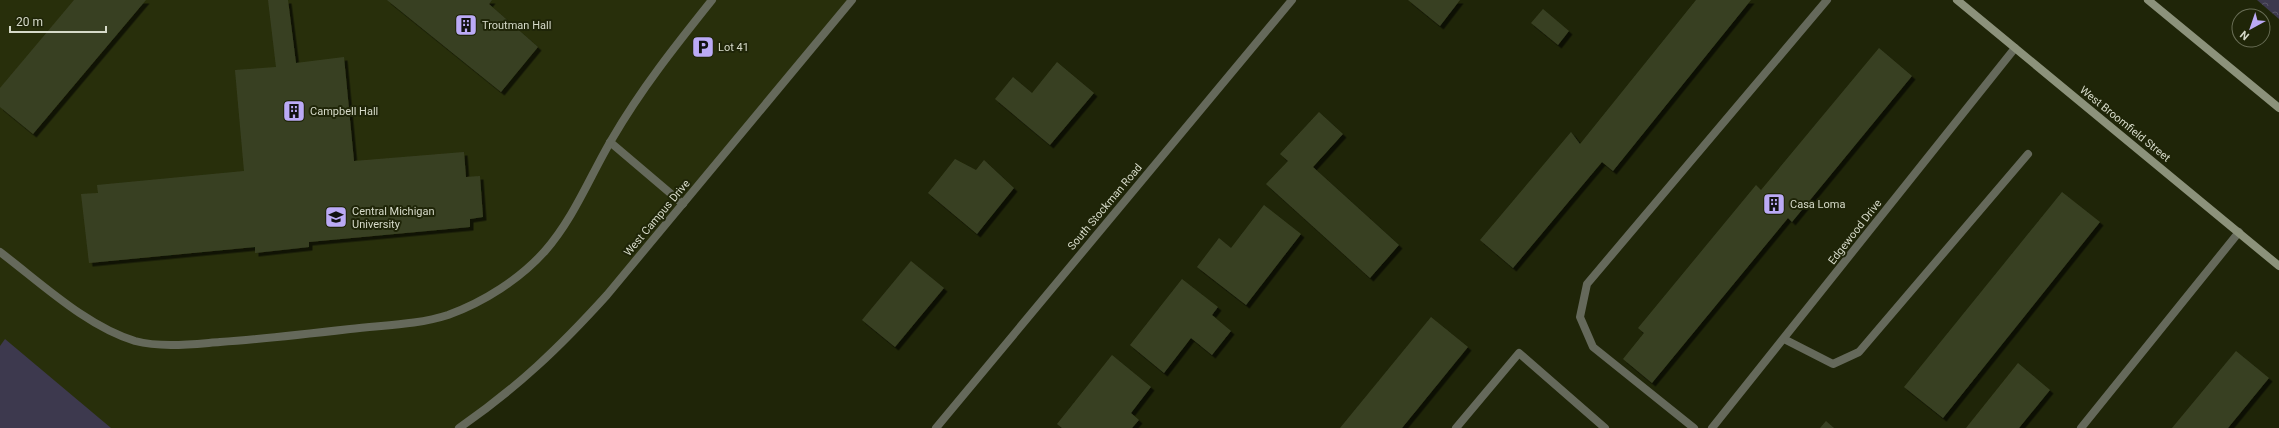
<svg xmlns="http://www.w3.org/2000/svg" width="2279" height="428" font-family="Roboto,sans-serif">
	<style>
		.built { fill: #282f0b }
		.park { fill: url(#park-crowns) }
		.pitch { fill: #3d394e }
		.building { fill: #394023; filter: url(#shadow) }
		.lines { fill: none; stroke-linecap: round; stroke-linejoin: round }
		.service { stroke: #65695b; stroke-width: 8 }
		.minor { stroke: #65695b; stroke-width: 8 }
		.tertiary { stroke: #65695b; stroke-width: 8 }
		.secondary { stroke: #8c927b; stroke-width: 8 }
		.labels { text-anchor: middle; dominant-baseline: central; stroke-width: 4; stroke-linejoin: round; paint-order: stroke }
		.poi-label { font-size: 11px; fill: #d6dac9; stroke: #1f2508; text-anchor: start }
		.street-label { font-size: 11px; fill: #d6dac9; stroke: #1f2508 }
	</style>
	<defs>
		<pattern id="park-crowns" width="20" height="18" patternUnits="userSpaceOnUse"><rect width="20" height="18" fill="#3d394e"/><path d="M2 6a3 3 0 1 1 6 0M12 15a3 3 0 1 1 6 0" fill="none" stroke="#585566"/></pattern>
		<filter id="shadow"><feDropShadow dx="3.5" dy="3.5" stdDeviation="0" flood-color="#0009"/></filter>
	</defs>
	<rect width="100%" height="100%" fill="#1f2508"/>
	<polygon class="built" points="0,0 852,0 570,335 459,428 0,428"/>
	<polygon class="park" points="2257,0 2279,0 2279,19"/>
	<polygon class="pitch" points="5,339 111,428 0,428 0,346"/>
	<g class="building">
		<polygon points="74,0 146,0 33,134 0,107 0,88"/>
		<polygon points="268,0 288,0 296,63 344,57 354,161 464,152 466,177 480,176 483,217 470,219 470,227 309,242 309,247 255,253 255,247 89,263 81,194 98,193 97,185 244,171 235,70 276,67"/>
		<polygon points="387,0 492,0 489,4 538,47 501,92"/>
		<polygon points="1408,0 1460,0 1440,26"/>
		<polygon points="1696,0 1751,0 1613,171 1602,162 1513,268 1480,240 1571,132 1580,144"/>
		<polygon points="1543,9 1569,31 1558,45 1531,23"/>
		<polygon points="1879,48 1912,76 1792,222 1788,218 1652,383 1623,359 1644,333 1638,328 1756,185 1761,190"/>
		<polygon points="1057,62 1094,93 1050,145 995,99 1013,77 1032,93"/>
		<polygon points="1319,112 1343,134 1313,167 1399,245 1370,278 1266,184 1288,161 1280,154"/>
		<polygon points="955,159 976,170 984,160 1014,188 977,234 928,193"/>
		<polygon points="2062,192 2100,222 1943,418 1904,387"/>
		<polygon points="1264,205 1301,234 1246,305 1197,267 1219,238 1231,248"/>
		<polygon points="911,261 944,288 895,347 862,320"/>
		<polygon points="1182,279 1218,307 1212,315 1231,331 1212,355 1191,338 1164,373 1130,345"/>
		<polygon points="1431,317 1468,347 1402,428 1340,428"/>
		<polygon points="2236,351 2269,378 2228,428 2172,428"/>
		<polygon points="1112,355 1151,387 1131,413 1139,420 1132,428 1062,428 1057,424"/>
		<polygon points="2018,363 2050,390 2019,428 1966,428"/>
		<polygon points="1826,421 1834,428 1820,428"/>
	</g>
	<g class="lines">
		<g class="service">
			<polyline points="610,142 683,204"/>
			<path d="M0,252C41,283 86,326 135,341C162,348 193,344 220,342C264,339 307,334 350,329C383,325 417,325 448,315C484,302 520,279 545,251C574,218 590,176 612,139C641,89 676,45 712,0"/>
			<polyline points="1456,428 1519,353 1605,428"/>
			<polyline points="1694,428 1593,347 1580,317 1587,284 1827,0"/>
			<polyline points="2081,428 2239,232"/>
		</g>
		<g class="minor">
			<polyline points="1784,339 1833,364 1859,352 2028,154"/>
			<polyline points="936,428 1292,0"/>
			<polyline points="1712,428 2015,48"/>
		</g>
		<path class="tertiary" d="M459,428C517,388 559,348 607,295L852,0"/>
		<g class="secondary">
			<polyline points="1957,0 2279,266"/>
			<polyline points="2148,0 2279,108"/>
		</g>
	</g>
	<defs>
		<g id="building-square" transform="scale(1.15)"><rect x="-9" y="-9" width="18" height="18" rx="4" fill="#bbaaf6" stroke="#1f2508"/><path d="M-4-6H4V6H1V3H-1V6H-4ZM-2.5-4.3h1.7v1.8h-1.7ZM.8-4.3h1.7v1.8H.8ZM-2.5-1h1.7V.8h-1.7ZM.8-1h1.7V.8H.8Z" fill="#111"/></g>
		<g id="parking-square" transform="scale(1.15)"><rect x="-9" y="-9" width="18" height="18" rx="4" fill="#bbaaf6" stroke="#1f2508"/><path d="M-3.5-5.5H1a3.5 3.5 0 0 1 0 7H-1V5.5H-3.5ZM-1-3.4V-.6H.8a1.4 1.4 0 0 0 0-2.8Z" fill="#111"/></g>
		<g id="university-square" transform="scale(1.15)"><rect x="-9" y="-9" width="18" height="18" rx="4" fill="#bbaaf6" stroke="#1f2508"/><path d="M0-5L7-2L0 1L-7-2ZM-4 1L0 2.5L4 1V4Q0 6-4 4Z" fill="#111"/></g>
	</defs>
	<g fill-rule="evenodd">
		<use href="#building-square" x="466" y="25"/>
		<use href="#parking-square" x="703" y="47"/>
		<use href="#building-square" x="294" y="111"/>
		<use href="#building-square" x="1774" y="204"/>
		<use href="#university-square" x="336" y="217"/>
	</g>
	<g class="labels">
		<g class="poi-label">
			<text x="482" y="25">Troutman Hall</text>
			<text x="718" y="47">Lot 41</text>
			<text x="310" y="111">Campbell Hall</text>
			<text x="1790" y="204">Casa Loma</text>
			<text x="352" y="211">Central Michigan<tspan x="352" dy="13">University</tspan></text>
		</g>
		<g class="street-label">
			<text transform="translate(2125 124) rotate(39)">West Broomfield Street</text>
			<text transform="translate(1105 207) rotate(-50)">South Stockman Road</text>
			<text transform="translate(657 218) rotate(-50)">West Campus Drive</text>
			<text transform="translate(1855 232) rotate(-52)">Edgewood Drive</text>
		</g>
	</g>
	<g transform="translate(2251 28) rotate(220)"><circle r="19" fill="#1f2508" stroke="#686d55"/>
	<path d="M0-3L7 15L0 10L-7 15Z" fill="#bbaaf6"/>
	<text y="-6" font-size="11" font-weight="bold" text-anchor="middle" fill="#d6dac9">N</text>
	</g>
	<path d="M10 26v6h96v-6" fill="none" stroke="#d6dac9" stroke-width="2"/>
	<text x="16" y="26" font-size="12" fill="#d6dac9" stroke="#1f2508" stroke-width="3" paint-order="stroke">20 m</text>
</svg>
